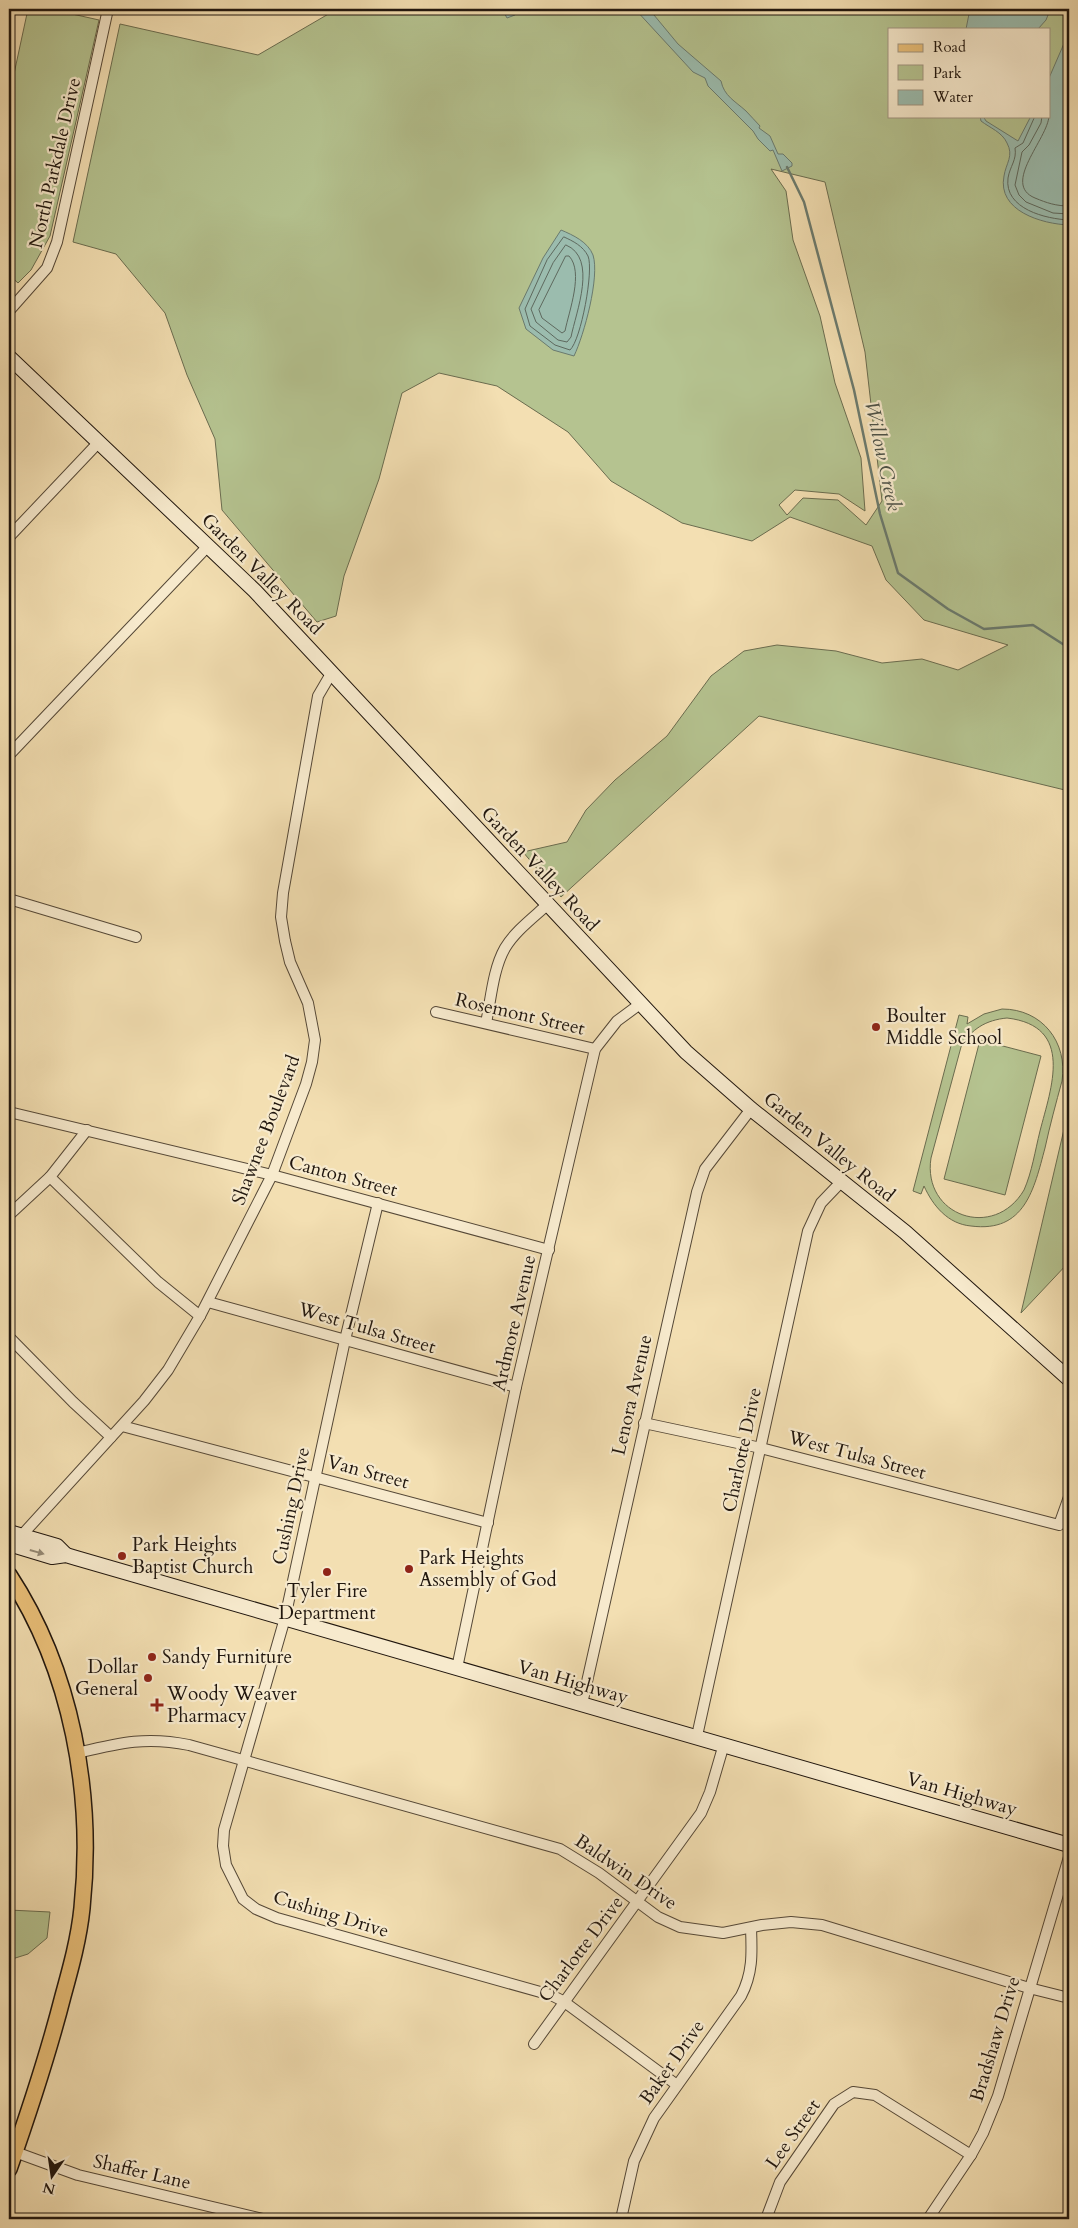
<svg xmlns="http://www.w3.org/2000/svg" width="1078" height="2228" font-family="Cardo,serif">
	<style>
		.green { fill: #b5c390; stroke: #6a6c4f; fill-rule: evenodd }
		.water { fill: #9bbcae; stroke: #6a7a6e }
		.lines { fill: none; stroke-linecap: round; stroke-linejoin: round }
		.shore { stroke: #5e695e; stroke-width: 1 }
		.stream { stroke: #6a7a6e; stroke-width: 2.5 }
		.street-casing { stroke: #554837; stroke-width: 12 }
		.secondary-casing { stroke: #20160e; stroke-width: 16 }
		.primary-casing { stroke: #20160e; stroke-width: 18 }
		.street { stroke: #f7eacd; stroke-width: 10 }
		.secondary { stroke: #f7eacd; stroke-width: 14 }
		.primary { stroke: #eac079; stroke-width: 15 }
		.oneway { fill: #968b77 }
		.poi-dot { fill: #8f2418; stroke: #f7eacd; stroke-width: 2 }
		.labels { text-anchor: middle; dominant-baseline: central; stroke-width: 4.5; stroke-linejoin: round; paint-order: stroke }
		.street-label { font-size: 19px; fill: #20160e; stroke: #f7eacd }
		.poi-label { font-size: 19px; fill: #20160e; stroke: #f7eacd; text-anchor: start }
		.water-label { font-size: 20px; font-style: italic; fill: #4b5046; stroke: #f7eacd }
	</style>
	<rect width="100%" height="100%" fill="#f3dfb2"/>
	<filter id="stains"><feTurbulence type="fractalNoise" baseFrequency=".004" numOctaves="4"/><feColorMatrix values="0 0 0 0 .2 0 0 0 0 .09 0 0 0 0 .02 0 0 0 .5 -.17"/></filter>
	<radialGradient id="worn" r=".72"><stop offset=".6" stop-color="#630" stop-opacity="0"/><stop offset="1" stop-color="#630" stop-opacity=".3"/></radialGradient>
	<g class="green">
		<polygon points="28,9 50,9 99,20 50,236 31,270 18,283 9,275 9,97"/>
		<path d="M337,9H1069V791L759,716L561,897L523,852L567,842L586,810L615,780L667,736L711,676L744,651L777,645L836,651L882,663L922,659L958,670L1008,645L924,620L886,580L872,546L790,517L752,541L682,523L611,481L568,432L497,386L439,373L402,393L379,479L344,576L336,616L317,622L222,510L215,439L187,375L165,313L116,254L73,242L120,24L258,55ZM889,29H1049V116H889ZM771,169L825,182L865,352L882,501L866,525L838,500L803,498L787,515L779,505L795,490L839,494L865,511L861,458L835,383L820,316L793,240L786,191Z"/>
		<path d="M1002,1009C1042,1009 1068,1042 1062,1081C1056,1103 1050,1125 1045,1148C1034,1189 1025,1233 971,1226C948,1224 933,1206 924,1186L921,1194L913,1191L959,1015L968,1017L967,1024L984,1014ZM1007,1018C1075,1026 1051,1088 1040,1131C1035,1151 1032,1172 1024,1190C994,1241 922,1216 931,1158L961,1047C971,1029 986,1020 1007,1018Z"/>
		<polygon points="980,1040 1041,1056 1005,1195 944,1179"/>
		<polygon points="1069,1108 1069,1262 1021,1313"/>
		<polygon points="9,1910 50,1912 47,1938 28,1954 9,1960"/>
	</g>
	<g class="water">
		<polygon points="502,9 518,9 515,15 507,18"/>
		<path d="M635,9H649L678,44L721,81C724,96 735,101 746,111C751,116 755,121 760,126L759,128L770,136L778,154H783L792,163V166L782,171L773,150L770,151L758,139L753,131L708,86L705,78L693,72Z"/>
		<polygon points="970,9 1049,9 1050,10 1046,20 1038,29 966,29"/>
		<path d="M1069,32V225C1042,224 997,211 1004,176C1006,163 1014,156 1007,143C1002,132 990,128 981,121L980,116H983L986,121L1018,141L1031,116H1049V78Z"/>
		<path d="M561,230C573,235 588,242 593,255C600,277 584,335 574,356L553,350L526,329L519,308L543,258Z"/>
	</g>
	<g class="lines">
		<g class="shore">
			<path d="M1035,116L1023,143L1015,148C1017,160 1010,166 1008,178C1004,209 1046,219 1069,220"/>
			<polyline points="1042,116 1041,123 1029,145 1022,152 1015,185 1019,195 1026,202 1053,213 1069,214"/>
			<path d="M1049,116C1048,139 1001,184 1035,198C1047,203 1056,206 1069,206"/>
			<path d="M564,237C573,241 583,246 588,256C594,270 581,340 570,350L555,345L530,326L525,309L547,260Z"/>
			<path d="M566,245C598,258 576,312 571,337L567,342L558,340L536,322L531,309L553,263Z"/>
			<path d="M566,256H569C584,272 569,311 565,331L562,333L542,318L539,310Z"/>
		</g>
		<polyline class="stream" points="787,167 804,202 854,390 880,514 898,573 948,609 984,629 1033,625 1069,648"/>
		<g class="street-casing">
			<g id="street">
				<polyline points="9,311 47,268 57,242 108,9"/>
				<polyline points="9,537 99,442"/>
				<polyline points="9,755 208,546"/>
				<polyline points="9,899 136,937"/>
				<polyline points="436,1012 595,1049"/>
				<path d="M486,1023C491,999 493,969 505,948C515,931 534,917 548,904"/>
				<polyline points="9,1112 272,1175 549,1250"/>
				<polyline points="50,1177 158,1282 200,1316"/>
				<polyline points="378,1203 345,1340 285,1618 224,1830 223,1846 226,1865 243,1899 256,1909 277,1918 551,1995 563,2001 677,2085"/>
				<polyline points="9,1215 50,1177 87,1130"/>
				<polyline points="208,1302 516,1387"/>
				<polyline points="9,1337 73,1402 111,1437"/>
				<polyline points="644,1423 761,1448 1059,1525 1069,1497"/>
				<polyline points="122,1426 488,1523"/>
				<polyline points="22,1535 144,1401 168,1370 200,1316 272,1175 306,1084 312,1062 315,1040 308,1003 290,962 285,941 281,917 283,893 318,696 332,672"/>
				<polyline points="457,1668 516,1387 595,1049 617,1021 640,1004"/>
				<polyline points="582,1704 697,1192 705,1169 751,1109"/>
				<polyline points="697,1736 808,1231 821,1203 842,1181"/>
				<path d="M77,1753C119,1743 146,1736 189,1745L560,1849L599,1873L658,1917L680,1927L723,1933L762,1925L791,1922L822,1925L1029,1988L1069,1998"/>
				<polyline points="534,2044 701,1813 710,1792 724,1744"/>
				<polyline points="15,2152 78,2175 263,2219"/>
				<path d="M621,2219L634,2161L654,2118L741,1996C753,1973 752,1953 751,1928"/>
				<polyline points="766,2219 780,2182 834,2104 853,2092 875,2095 971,2155"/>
				<polyline points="928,2219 971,2155 983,2133 998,2096 1069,1857"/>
			</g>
		</g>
		<g class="secondary-casing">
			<g id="secondary">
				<polyline points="9,357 255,591 686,1052 751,1109 905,1232 1069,1379"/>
				<polyline points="9,1532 57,1546 66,1555"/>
				<polyline points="9,1544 52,1557 66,1555 76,1558 1069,1845"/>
			</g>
		</g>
		<g class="primary-casing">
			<path id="primary" d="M9,1575C72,1671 94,1794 82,1908C79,1938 71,1967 63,1996C48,2055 29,2112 9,2169"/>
		</g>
		<use href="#street" class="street"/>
		<use href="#secondary" class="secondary"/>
		<use href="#primary" class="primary"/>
	</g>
	<defs><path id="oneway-solid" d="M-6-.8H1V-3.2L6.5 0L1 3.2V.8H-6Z" transform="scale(1.25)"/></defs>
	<use class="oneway" href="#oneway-solid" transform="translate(37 1552) rotate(16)"/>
	<g class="poi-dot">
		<circle cx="876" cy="1027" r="5"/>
		<circle cx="122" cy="1556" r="5"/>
		<circle cx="409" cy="1569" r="5"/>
		<circle cx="327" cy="1572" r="5"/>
		<circle cx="152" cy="1657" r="5"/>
		<circle cx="148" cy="1678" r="5"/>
		<path d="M154.5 1697.5h5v5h5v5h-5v5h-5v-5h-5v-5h5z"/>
	</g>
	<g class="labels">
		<g class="street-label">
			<text transform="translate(55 163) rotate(-77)">North Parkdale Drive</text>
			<text transform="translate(262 574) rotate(45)">Garden Valley Road</text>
			<text transform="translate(540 869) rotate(47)">Garden Valley Road</text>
			<text transform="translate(520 1014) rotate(13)">Rosemont Street</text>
			<text transform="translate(266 1130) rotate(-69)">Shawnee Boulevard</text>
			<text transform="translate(829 1147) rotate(39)">Garden Valley Road</text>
			<text transform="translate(343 1176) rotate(15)">Canton Street</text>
			<text transform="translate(514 1323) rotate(-77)">Ardmore Avenue</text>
			<text transform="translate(367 1328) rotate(16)">West Tulsa Street</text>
			<text transform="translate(632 1395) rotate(-77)">Lenora Avenue</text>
			<text transform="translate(742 1450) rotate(-78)">Charlotte Drive</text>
			<text transform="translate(857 1455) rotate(15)">West Tulsa Street</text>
			<text transform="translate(368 1472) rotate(15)">Van Street</text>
			<text transform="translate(291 1506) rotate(-78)">Cushing Drive</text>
			<text transform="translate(573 1682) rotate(16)">Van Highway</text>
			<text transform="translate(962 1794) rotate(16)">Van Highway</text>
			<text transform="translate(626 1872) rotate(34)">Baldwin Drive</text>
			<text transform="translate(331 1914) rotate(17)">Cushing Drive</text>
			<text transform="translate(581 1949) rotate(-53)">Charlotte Drive</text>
			<text transform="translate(995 2039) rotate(-73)">Bradshaw Drive</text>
			<text transform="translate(672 2062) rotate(-55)">Baker Drive</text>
			<text transform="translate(793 2134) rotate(-55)">Lee Street</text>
			<text transform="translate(142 2172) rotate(13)">Shaffer Lane</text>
		</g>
		<g class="poi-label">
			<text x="886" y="1016">Boulter<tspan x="886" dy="22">Middle School</tspan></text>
			<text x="132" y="1545">Park Heights<tspan x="132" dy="22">Baptist Church</tspan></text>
			<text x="419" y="1558">Park Heights<tspan x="419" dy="22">Assembly of God</tspan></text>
			<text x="327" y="1591" text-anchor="middle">Tyler Fire<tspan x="327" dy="22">Department</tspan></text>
			<text x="162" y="1657">Sandy Furniture</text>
			<text x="138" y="1667" text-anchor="end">Dollar<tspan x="138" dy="22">General</tspan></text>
			<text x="167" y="1694">Woody Weaver<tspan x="167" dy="22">Pharmacy</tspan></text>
		</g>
		<g class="water-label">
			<text transform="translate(883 456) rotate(78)">Willow Creek</text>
		</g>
	</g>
	<rect width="1078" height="2228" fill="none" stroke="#f3dfb2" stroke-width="30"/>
	<rect x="10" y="10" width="1058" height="2208" fill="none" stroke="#20160e" stroke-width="2.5"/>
	<rect x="15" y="15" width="1048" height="2198" fill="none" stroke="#20160e"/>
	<rect x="888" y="28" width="162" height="90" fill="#f7eacd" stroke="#a19581"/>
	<rect x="898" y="44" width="25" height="8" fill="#eac079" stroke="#a19581"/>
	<text x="933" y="52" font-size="15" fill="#20160e">Road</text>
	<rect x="898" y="65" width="25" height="15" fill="#b5c390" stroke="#a19581"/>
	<text x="933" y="78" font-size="15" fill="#20160e">Park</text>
	<rect x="898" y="90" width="25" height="15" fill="#9bbcae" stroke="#a19581"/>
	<text x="933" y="102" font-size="15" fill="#20160e">Water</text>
	<g transform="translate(52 2176) rotate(193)" stroke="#f7eacd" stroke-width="4" paint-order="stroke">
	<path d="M0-4L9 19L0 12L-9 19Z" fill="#20160e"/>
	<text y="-8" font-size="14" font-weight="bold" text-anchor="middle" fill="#20160e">N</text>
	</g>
	<rect width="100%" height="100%" filter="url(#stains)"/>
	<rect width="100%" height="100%" fill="url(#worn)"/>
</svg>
